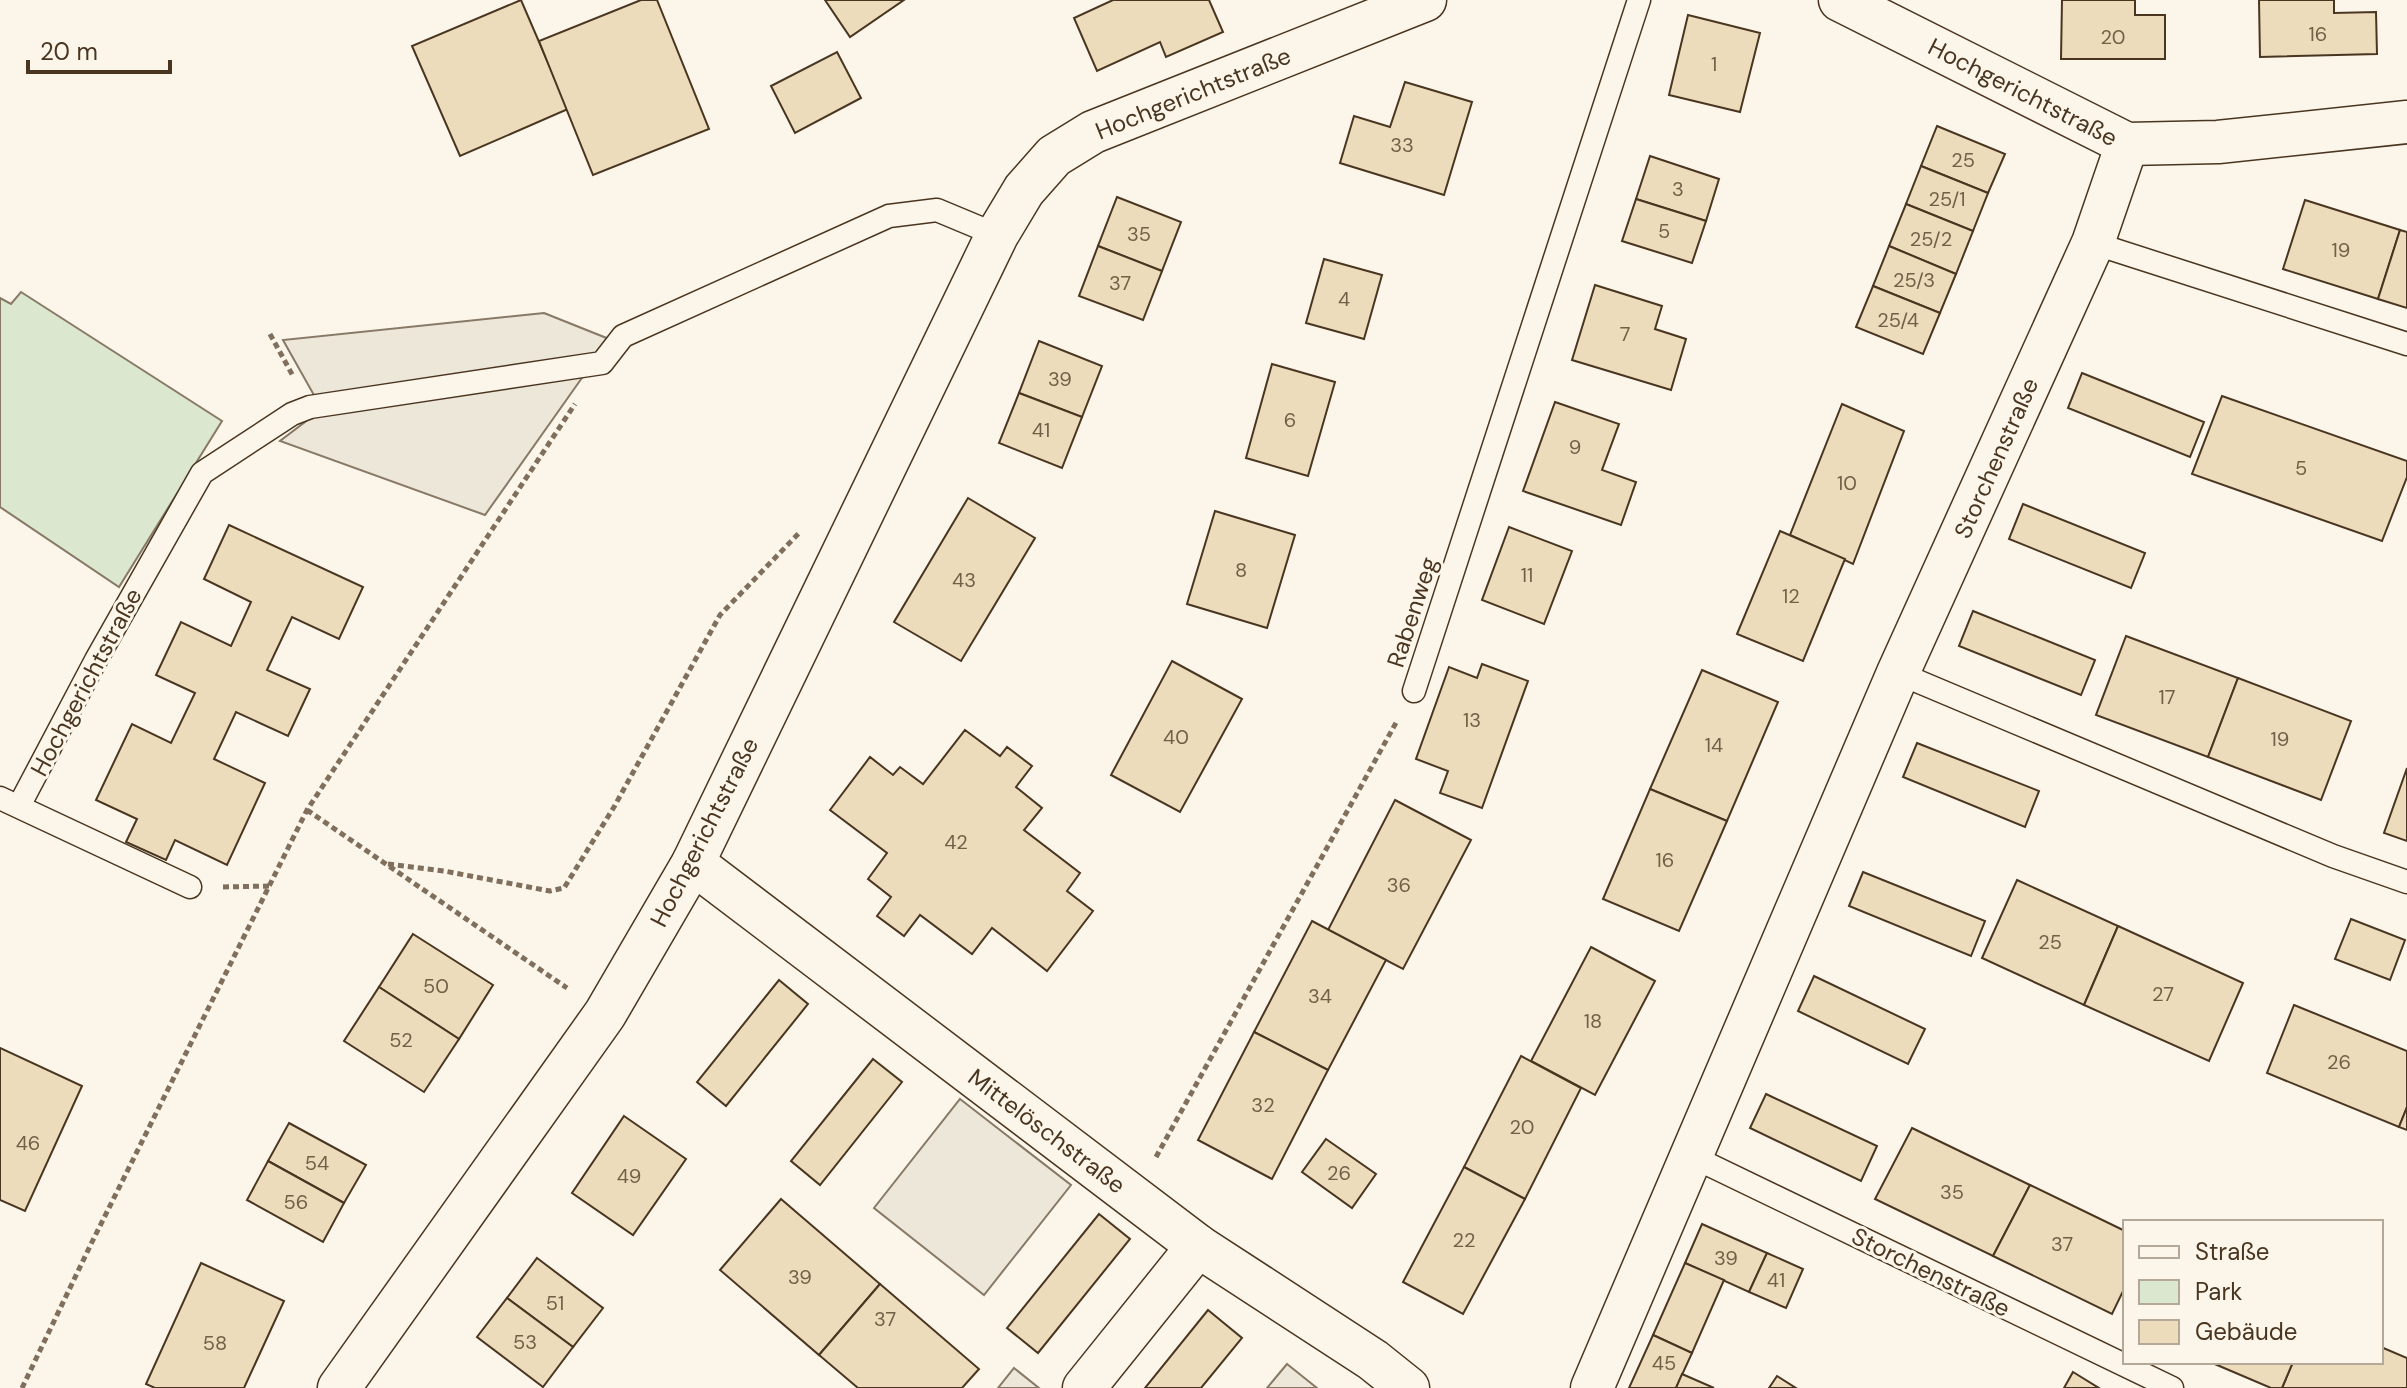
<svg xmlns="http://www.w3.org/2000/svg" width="2407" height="1388" font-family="'DM Sans',sans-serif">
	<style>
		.green { fill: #dce7d0; stroke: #887966; stroke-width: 2 }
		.parking { fill: #ede7d9; stroke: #887966; stroke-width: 2 }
		.building { fill: #ecdcbc; stroke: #4a3520; stroke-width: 2 }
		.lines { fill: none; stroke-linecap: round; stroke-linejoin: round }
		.lane-casing { stroke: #4a3520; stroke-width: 25 }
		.street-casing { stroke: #4a3520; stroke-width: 45 }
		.path { stroke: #7f6f5c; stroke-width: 5; stroke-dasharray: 6 4; stroke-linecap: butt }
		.lane { stroke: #fbf6e9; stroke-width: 22 }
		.street { stroke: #fbf6e9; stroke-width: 42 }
		.labels { text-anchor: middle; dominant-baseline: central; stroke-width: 6; stroke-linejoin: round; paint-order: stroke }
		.number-label { font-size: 20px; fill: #725f47 }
		.street-label { font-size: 24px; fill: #4a3520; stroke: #fbf6e9 }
	</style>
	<rect width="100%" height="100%" fill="#fbf6e9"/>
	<polygon class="green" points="21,292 222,421 119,587 0,507 0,298 11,304"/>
	<g class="parking">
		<polygon points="544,313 609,339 594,355 315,397 283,340"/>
		<polygon points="584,375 485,515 280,441 313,416"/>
		<polygon points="960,1099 1071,1185 984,1295 874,1208"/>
		<polygon points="1287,1364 1317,1388 1267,1388"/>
		<polygon points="1014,1368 1039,1388 998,1388"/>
	</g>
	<g class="building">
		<polygon points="521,0 568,109 460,156 412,46"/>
		<polygon points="641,0 657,0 709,129 593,175 539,41"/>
		<polygon points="825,0 904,0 850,37"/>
		<polygon points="1113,0 1209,0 1223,32 1166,57 1160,42 1097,71 1074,18"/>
		<polygon points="2062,0 2135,0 2135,15 2165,15 2165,59 2061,59"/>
		<polygon points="2259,0 2334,0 2334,13 2376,12 2377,54 2260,57"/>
		<polygon points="1688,15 1760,33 1740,112 1669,95"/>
		<polygon points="837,52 861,98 795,133 771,86"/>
		<polygon points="1405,82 1472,102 1444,195 1340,163 1354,116 1390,127"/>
		<polygon points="1937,126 2005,154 1988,193 1921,166"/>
		<polygon points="1650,156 1719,179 1706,221 1636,199"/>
		<polygon points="1921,166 1988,193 1973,231 1906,204"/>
		<polygon points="1117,197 1181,222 1162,271 1098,246"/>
		<polygon points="1636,199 1706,221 1692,263 1622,241"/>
		<polygon points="2305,200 2400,230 2378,299 2283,269"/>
		<polygon points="1906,204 1973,231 1956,274 1889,246"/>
		<polygon points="2400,230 2407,232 2407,308 2378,299"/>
		<polygon points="1098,246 1162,271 1143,320 1079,296"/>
		<polygon points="1889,246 1956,274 1940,313 1873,286"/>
		<polygon points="1324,259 1382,275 1364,339 1306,323"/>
		<polygon points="1595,285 1662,306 1655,329 1686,339 1671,390 1572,360"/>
		<polygon points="1873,286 1940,313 1923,354 1856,327"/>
		<polygon points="1039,341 1102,366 1082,417 1019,393"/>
		<polygon points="1272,364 1335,382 1308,476 1246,458"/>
		<polygon points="2082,373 2204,422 2190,457 2068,408"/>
		<polygon points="1019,393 1082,417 1062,468 999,443"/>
		<polygon points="2222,396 2407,461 2407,477 2382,541 2192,474"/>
		<polygon points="1555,402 1619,424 1602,470 1636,482 1621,525 1523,491"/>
		<polygon points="1842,404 1904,431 1853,564 1790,535"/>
		<polygon points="968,498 1035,538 961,661 894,622"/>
		<polygon points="2023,504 2145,553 2131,588 2009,539"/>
		<polygon points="1215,511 1295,535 1267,628 1187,604"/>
		<polygon points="229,525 363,587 339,639 292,617 267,670 310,689 288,736 236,712 214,759 265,783 227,865 175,840 166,860 126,842 137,819 96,800 132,724 171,743 195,693 156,675 181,622 231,646 251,602 204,579"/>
		<polygon points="1509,527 1572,551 1544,624 1482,600"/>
		<polygon points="1780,531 1845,559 1803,661 1737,634"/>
		<polygon points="1973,611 2095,660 2081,695 1959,646"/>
		<polygon points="2126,636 2238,678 2208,757 2096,715"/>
		<polygon points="1172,661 1242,699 1180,812 1111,775"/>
		<polygon points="1482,664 1528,681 1482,808 1440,793 1448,771 1416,759 1449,667 1477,678"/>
		<polygon points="1702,670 1778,702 1727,821 1650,789"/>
		<polygon points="2238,678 2351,721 2321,800 2208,757"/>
		<polygon points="965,730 1000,756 1007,747 1032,766 1016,787 1042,808 1024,830 1080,873 1067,891 1093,911 1047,971 992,928 972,954 920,915 904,936 877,916 891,897 868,879 887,853 830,810 870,757 893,775 900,767 923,784"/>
		<polygon points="1917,743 2039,791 2025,827 1903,777"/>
		<polygon points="2407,768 2407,841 2384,833"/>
		<polygon points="1650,789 1727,821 1679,931 1603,899"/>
		<polygon points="1395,800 1471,840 1403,969 1328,930"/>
		<polygon points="1863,872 1985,921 1971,956 1849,906"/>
		<polygon points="2017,880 2118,926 2084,1005 1982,958"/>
		<polygon points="2351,919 2405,940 2390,980 2335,959"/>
		<polygon points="1312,921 1386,960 1328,1070 1254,1032"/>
		<polygon points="2118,926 2243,983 2209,1061 2084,1005"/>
		<polygon points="413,934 493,985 459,1039 379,987"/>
		<polygon points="1591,947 1655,981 1595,1095 1531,1061"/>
		<polygon points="1814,976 1925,1029 1908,1064 1798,1011"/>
		<polygon points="779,980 808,1004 726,1106 697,1082"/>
		<polygon points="379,987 459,1039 424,1092 344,1041"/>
		<polygon points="2294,1005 2407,1051 2407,1107 2399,1127 2267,1073"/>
		<polygon points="1254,1032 1328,1070 1272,1179 1198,1140"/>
		<polygon points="0,1048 82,1086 25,1211 0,1200"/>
		<polygon points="1521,1056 1581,1088 1525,1199 1464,1167"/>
		<polygon points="873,1059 902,1082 820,1185 791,1161"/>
		<polygon points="1766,1094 1877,1146 1861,1181 1750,1128"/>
		<polygon points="2407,1107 2407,1130 2399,1127"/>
		<polygon points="624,1116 686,1159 633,1235 572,1193"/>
		<polygon points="289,1123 366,1165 344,1203 268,1161"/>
		<polygon points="1912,1128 2030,1185 1993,1256 1875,1199"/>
		<polygon points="1326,1139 1376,1174 1352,1208 1302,1172"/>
		<polygon points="268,1161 344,1203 323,1242 247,1200"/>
		<polygon points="1464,1167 1525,1199 1463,1314 1403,1282"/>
		<polygon points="2030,1185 2125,1231 2125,1287 2112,1314 1993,1256"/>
		<polygon points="781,1199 880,1284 819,1355 720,1270"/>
		<polygon points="1099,1214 1130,1239 1038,1353 1007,1328"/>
		<polygon points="1702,1224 1767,1253 1749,1292 1685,1263"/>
		<polygon points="1767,1253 1803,1269 1786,1308 1749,1292"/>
		<polygon points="537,1258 603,1308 573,1347 507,1298"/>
		<polygon points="201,1263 284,1301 244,1388 155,1388 146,1384"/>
		<polygon points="1685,1263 1724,1280 1692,1353 1653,1335"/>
		<polygon points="880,1284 979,1369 962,1388 858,1388 819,1355"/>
		<polygon points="507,1298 573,1347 543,1387 477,1337"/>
		<polygon points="1208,1310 1242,1338 1201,1388 1145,1388"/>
		<polygon points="1653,1335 1692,1353 1676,1388 1629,1388"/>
		<polygon points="2381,1347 2407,1358 2407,1388 2282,1388 2293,1362 2381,1362"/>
		<polygon points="2210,1362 2293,1362 2282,1388 2271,1388"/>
		<polygon points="2073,1372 2099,1388 2064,1388"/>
		<polygon points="1682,1374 1714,1388 1676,1388"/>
		<polygon points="1777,1376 1796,1388 1769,1388"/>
	</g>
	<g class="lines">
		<g class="lane-casing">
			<g id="lane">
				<polyline points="2093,243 2407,344"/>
				<polyline points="1898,673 2333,856 2407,882"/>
				<polyline points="1414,691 1639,0"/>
				<polyline points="0,798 190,887"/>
				<polyline points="19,806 96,660 202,473 292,414 310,407 602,363 623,336 889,216 937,210 997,235"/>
				<polyline points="1691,1156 2172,1388"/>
			</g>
		</g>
		<g class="street-casing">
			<g id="street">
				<polyline points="1840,0 2127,144 2218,142 2407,122"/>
				<polyline points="693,863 1198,1246 1373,1360 1408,1388"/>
				<polyline points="339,1388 605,1014 693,863 997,235 1024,190 1054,156 1093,132 1425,0"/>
				<polyline points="1084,1388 1198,1246"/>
				<polyline points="1592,1388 1898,673 2093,243 2127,144"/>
			</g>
		</g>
		<g class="path">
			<polyline points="270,334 293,376"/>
			<polyline points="307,810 567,988"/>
			<polyline points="388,864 444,871 550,891 564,888 614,807 720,615 799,533"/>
			<polyline points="223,887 270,886"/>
			<polyline points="1156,1157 1397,721"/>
			<polyline points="22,1388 92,1242 307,810 575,404"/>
		</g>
		<use href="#lane" class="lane"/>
		<use href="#street" class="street"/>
	</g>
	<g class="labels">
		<g class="number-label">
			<text x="2318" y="34">16</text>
			<text x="2113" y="37">20</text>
			<text x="1714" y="64">1</text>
			<text x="1402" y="145">33</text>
			<text x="1963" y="160">25</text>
			<text x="1678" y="189">3</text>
			<text x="1947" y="199">25/1</text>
			<text x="1664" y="231">5</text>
			<text x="1139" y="234">35</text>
			<text x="1931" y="239">25/2</text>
			<text x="2341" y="250">19</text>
			<text x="1914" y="280">25/3</text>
			<text x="1120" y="283">37</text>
			<text x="1344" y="299">4</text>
			<text x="1898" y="320">25/4</text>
			<text x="1625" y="334">7</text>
			<text x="1060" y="379">39</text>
			<text x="1290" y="420">6</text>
			<text x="1041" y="430">41</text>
			<text x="1575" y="447">9</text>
			<text x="2301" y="468">5</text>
			<text x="1847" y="483">10</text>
			<text x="1241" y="570">8</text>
			<text x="1527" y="575">11</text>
			<text x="964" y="580">43</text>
			<text x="1791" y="596">12</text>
			<text x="2167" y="697">17</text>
			<text x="1472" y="720">13</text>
			<text x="1176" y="737">40</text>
			<text x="2280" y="739">19</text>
			<text x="1714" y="745">14</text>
			<text x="956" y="842">42</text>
			<text x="1665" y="860">16</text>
			<text x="1399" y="885">36</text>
			<text x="2050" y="942">25</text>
			<text x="436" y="986">50</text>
			<text x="2163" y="994">27</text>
			<text x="1320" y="996">34</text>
			<text x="1593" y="1021">18</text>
			<text x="401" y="1040">52</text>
			<text x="2339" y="1062">26</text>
			<text x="1263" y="1105">32</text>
			<text x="1522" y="1127">20</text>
			<text x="28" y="1143">46</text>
			<text x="317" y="1163">54</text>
			<text x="1339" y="1173">26</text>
			<text x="629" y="1176">49</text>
			<text x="1952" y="1192">35</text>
			<text x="296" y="1202">56</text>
			<text x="1464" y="1240">22</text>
			<text x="2062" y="1244">37</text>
			<text x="1726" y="1258">39</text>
			<text x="800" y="1277">39</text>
			<text x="1776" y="1280">41</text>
			<text x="555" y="1303">51</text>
			<text x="885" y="1319">37</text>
			<text x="525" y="1342">53</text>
			<text x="215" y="1343">58</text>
			<text x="1664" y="1363">45</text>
		</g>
		<g class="street-label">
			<text transform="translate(2023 92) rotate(27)">Hochgerichtstraße</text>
			<text transform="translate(1193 93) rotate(-22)">Hochgerichtstraße</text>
			<text transform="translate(1996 458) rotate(-66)">Storchenstraße</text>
			<text transform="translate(1412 612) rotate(-72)">Rabenweg</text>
			<text transform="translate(86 682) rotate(-62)">Hochgerichtstraße</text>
			<text transform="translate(704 832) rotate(-63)">Hochgerichtstraße</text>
			<text transform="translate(1047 1131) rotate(37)">Mittelöschstraße</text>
			<text transform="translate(1931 1272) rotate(26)">Storchenstraße</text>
		</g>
	</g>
	<rect x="2123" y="1220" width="260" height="144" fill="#fbf6e9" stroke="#b4a999" stroke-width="2"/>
	<rect x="2139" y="1246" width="40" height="12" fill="#fbf6e9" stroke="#b4a999" stroke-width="2"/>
	<text x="2195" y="1260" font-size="24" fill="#4a3520">Straße</text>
	<rect x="2139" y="1280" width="40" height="24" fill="#dce7d0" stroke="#b4a999" stroke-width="2"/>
	<text x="2195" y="1300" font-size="24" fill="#4a3520">Park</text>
	<rect x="2139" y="1320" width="40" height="24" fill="#ecdcbc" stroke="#b4a999" stroke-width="2"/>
	<text x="2195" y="1340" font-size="24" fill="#4a3520">Gebäude</text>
	<path d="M28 60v12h142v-12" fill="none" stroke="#4a3520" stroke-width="4"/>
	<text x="40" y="60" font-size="24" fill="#4a3520" stroke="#fbf6e9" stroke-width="6" paint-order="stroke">20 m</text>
</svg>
